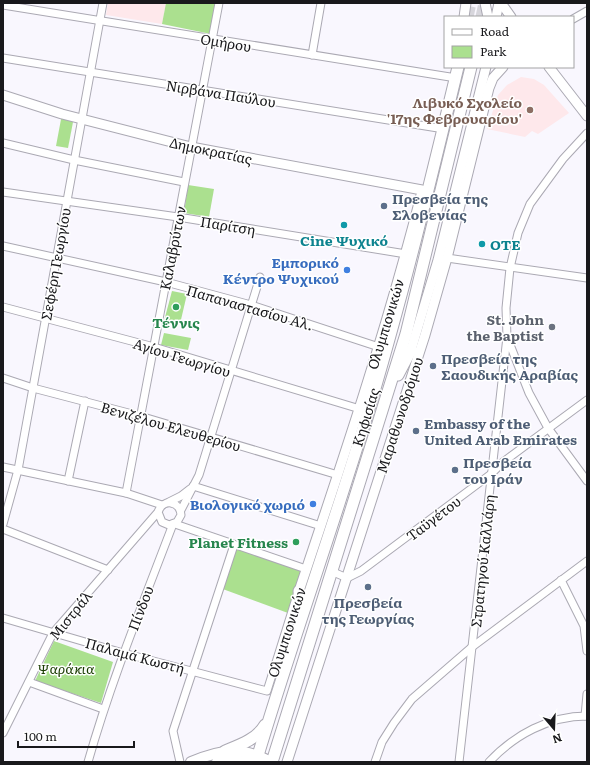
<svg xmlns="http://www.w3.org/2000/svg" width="590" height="765" font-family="Literata,serif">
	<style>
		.education { fill: #fee8eb }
		.green { fill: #abe08f }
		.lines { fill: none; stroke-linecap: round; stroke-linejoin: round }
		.primary-tunnel { stroke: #d7d6dc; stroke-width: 11; stroke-dasharray: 11 5.5; stroke-linecap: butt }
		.minor-casing { stroke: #aba9b3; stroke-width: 9 }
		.tertiary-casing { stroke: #aba9b3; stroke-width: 11 }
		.secondary-casing { stroke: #aba9b3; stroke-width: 12 }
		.primary-casing { stroke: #aba9b3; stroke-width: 13 }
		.minor { stroke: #fff; stroke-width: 7 }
		.tertiary { stroke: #fff; stroke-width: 9 }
		.secondary { stroke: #fff; stroke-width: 10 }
		.primary { stroke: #fff; stroke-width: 11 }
		.education-dot { fill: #8d6e63; stroke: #fff; stroke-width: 1.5 }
		.service-dot { fill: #5c6f8a; stroke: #fff; stroke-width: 1.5 }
		.culture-dot { fill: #0f9aa8; stroke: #fff; stroke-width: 1.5 }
		.shop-dot { fill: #3f7fe0; stroke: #fff; stroke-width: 1.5 }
		.leisure-dot { fill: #2e9e5b; stroke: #fff; stroke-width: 1.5 }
		.worship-dot { fill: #6b7280; stroke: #fff; stroke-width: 1.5 }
		.labels { text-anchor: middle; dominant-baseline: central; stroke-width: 3; stroke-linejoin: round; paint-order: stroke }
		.street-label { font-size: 14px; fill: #19191c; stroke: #fff }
		.education-label { font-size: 14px; font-weight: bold; fill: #785e54; stroke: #fff; text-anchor: end }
		.service-label { font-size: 14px; font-weight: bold; fill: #4e5e75; stroke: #fff; text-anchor: start }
		.culture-label { font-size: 14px; font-weight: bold; fill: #0d838f; stroke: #fff }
		.shop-label { font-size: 14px; font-weight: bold; fill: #366cbe; stroke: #fff; text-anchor: end }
		.worship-label { font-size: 14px; font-weight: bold; fill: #5b616d; stroke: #fff; text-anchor: end }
		.leisure-label { font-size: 14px; font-weight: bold; fill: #27864d; stroke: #fff }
		.park-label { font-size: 14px; font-style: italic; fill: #193c00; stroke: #fff }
	</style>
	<rect width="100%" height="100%" fill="#f9f7fe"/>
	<g class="education">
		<polygon points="108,3 166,3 162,24 106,15"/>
		<polygon points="521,77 534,79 544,85 569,113 538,134 532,131 525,137 487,129 498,95 507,85"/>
	</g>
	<g class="green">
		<polygon points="166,3 217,3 211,34 162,24"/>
		<polygon points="62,114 74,117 68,148 56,146"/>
		<polygon points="188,185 214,189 209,217 184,213"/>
		<polygon points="172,291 187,294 180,324 164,321"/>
		<polygon points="164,333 191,338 188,350 161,345"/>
		<polygon points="234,545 306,569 288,613 220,588"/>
		<polygon points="54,641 113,662 101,703 35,681"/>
	</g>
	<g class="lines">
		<g class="primary-tunnel">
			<polyline points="468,17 471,3"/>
			<polyline points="481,17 484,3"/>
		</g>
		<g class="minor-casing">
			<g id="minor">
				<polyline points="3,5 450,77"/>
				<polyline points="573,19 587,11"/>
				<polyline points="312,55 321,3"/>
				<polyline points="3,58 438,128"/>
				<polyline points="587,133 563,159 530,204 518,233 510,268 506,308 507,337 529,393 548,428 587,481"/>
				<polyline points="3,143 74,160 184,182"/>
				<polyline points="3,192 178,217 406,254"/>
				<polyline points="3,246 166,282 251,305 379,347"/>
				<polyline points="447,258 587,278"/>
				<polyline points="3,307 154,347 360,409"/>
				<polyline points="3,378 33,388 140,416 338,475"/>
				<polyline points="3,467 126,493 162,505"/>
				<polyline points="68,481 85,401"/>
				<polyline points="193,486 321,526"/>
				<polyline points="126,493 219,3"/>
				<polyline points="169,502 181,496 190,489"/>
				<polyline points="181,510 199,475 260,277"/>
				<polyline points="3,524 18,470 103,3"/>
				<polyline points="175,524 306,569"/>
				<polyline points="3,529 108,570"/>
				<polyline points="331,571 347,578 361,571 491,474 503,462 587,400"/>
				<polyline points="561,580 584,626 587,651"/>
				<polyline points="3,618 123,653 267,691 297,595"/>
				<polyline points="29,682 103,709"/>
				<polyline points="585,716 587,694"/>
				<path d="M3,733L53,633L158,512C163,498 180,501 181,515L177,522L169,525L162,522L158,512"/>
				<path d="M88,762C111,681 143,603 173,524"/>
				<polyline points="180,762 173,731 234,545"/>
				<polyline points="375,762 382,742 394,723 412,699 472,647 587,561"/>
				<polyline points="459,762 507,337"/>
				<path d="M489,762C514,735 549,716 587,716"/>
			</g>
		</g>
		<g class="tertiary-casing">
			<g id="tertiary">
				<polyline points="485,3 488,17"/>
				<polyline points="501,3 511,17"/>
				<polyline points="464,17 466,3"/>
				<polyline points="496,17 499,3"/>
				<polyline points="549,67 587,116"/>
				<polyline points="3,95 62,114 191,147 422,190"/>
				<polyline points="411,350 438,260 486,67"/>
				<path d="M299,591C343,460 387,329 421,195"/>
				<polyline points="287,762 425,335 447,258 489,88 493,78 503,67"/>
			</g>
		</g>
		<g class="secondary-casing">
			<g id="secondary">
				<path d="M191,762C222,749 241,746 271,762"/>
				<polyline points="217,762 232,760 249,762"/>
			</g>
		</g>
		<g class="primary-casing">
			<g id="primary">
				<polyline points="398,375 411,350"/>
				<polyline points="299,591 301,612"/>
				<path d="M225,751C240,745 257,739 265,725"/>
				<path d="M256,762C292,641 335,522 371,402C404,291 431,179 458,67"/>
				<polyline points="272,762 406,334 471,67"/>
			</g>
		</g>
		<use href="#minor" class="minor"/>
		<use href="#tertiary" class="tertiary"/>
		<use href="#secondary" class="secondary"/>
		<use href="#primary" class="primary"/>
	</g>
	<circle class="education-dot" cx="530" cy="110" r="4"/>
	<g class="service-dot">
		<circle cx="384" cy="206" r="4"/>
		<circle cx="433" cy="366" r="4"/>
		<circle cx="416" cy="431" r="4"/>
		<circle cx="455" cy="470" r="4"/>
		<circle cx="368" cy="587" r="4"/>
	</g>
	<g class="culture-dot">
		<circle cx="344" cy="225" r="4"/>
		<circle cx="482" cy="244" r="4"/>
	</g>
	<g class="shop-dot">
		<circle cx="347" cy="270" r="4"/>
		<circle cx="313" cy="504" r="4"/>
	</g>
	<g class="leisure-dot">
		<circle cx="176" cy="307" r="4"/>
		<circle cx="296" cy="542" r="4"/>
	</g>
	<circle class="worship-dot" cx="552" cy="327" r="4"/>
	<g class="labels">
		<g class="street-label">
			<text transform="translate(226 42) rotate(9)">Ομήρου</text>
			<text transform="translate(221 93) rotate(9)">Νιρβάνα Παύλου</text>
			<text transform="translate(211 150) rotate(12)">Δημοκρατίας</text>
			<text transform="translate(228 225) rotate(9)">Παρίτση</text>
			<text transform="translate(172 248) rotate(-79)">Καλαβρύτων</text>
			<text transform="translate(55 264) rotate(-80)">Σεφέρη Γεωργίου</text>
			<text transform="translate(250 307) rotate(16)">Παπαναστασίου Αλ.</text>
			<text transform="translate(385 324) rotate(-73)">Ολυμπιονικών</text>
			<text transform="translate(182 357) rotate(17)">Αγίου Γεωργίου</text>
			<text transform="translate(399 415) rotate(-72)">Μαραθωνοδρόμου</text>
			<text transform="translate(365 417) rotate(-73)">Κηφισίας</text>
			<text transform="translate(171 426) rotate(16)">Βενιζέλου Ελευθερίου</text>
			<text transform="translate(433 518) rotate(-37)">Ταϋγέτου</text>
			<text transform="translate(482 561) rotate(-84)">Στρατηγού Καλλάρη</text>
			<text transform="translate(140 608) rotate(-69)">Πίνδου</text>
			<text transform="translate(70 615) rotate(-51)">Μιστράλ</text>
			<text transform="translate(286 632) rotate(-72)">Ολυμπιονικών</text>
			<text transform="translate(135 655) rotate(15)">Παλαμά Κωστή</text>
		</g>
		<g class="education-label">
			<text x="522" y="102">Λιβυκό Σχολείο<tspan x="522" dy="16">'17ης Φεβρουαρίου'</tspan></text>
		</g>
		<g class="service-label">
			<text x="392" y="198">Πρεσβεία της<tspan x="392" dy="16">Σλοβενίας</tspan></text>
			<text x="441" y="358">Πρεσβεία της<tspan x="441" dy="16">Σαουδικής Αραβίας</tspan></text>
			<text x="424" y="423">Embassy of the<tspan x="424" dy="16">United Arab Emirates</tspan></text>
			<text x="463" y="462">Πρεσβεία<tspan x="463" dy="16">του Ιράν</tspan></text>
			<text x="368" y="602" text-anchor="middle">Πρεσβεία<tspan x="368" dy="16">της Γεωργίας</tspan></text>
		</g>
		<g class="culture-label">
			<text x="344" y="240">Cine Ψυχικό</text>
			<text x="490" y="244" text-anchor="start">ΟΤΕ</text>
		</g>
		<g class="shop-label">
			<text x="339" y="262">Εμπορικό<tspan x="339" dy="16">Κέντρο Ψυχικού</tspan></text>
			<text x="305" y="504">Βιολογικό χωριό</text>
		</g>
		<g class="worship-label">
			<text x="544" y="319">St. John<tspan x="544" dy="16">the Baptist</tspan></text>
		</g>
		<g class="leisure-label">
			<text x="176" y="322">Τέννις</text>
			<text x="288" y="542" text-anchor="end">Planet Fitness</text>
		</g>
		<g class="park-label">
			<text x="66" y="668">Ψαράκια</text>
		</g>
	</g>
	<rect width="590" height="765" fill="none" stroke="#19191c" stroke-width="8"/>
	<rect x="444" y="16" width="130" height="52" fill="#ffffff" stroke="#a3a3a4"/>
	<rect x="452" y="29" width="20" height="6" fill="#ffffff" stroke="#a3a3a4"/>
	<text x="480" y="36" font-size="12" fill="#19191c">Road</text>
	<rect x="452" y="46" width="20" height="12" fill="#abe08f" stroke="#a3a3a4"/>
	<text x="480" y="56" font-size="12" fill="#19191c">Park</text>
	<g transform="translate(554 729) rotate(161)" stroke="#ffffff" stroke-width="3" paint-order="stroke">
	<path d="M0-3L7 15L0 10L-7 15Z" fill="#19191c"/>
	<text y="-6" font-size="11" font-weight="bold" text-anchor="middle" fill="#19191c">N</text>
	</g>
	<path d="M18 741v6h116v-6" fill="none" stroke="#19191c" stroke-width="2"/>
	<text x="24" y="741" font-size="12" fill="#19191c" stroke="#ffffff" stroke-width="3" paint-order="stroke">100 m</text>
</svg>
